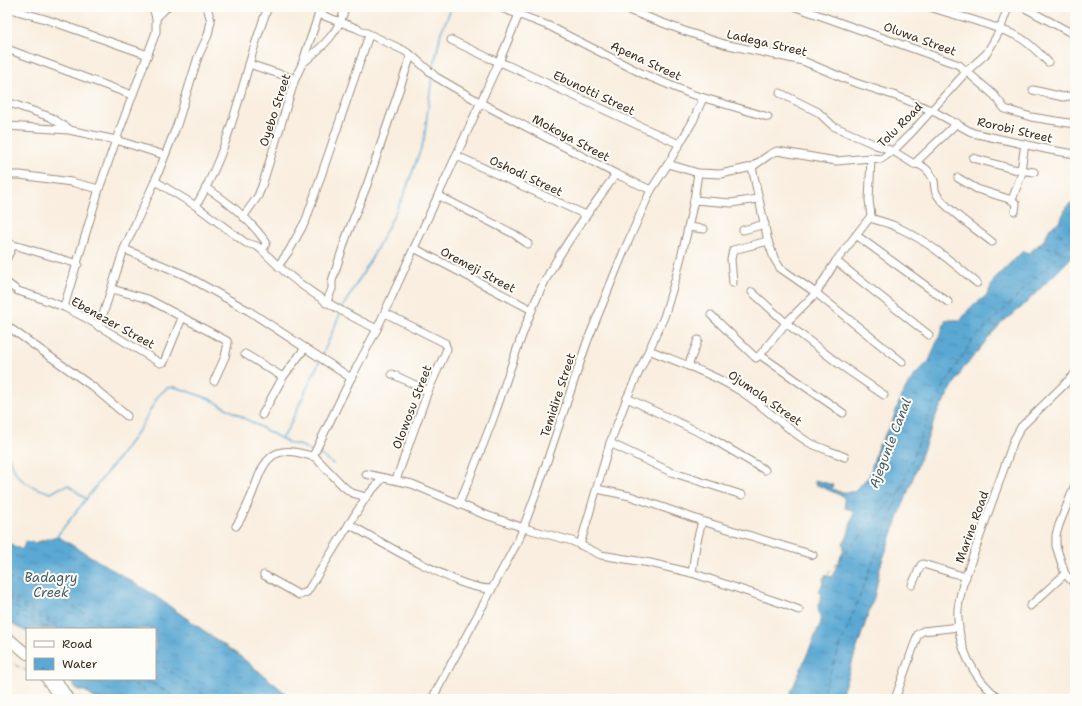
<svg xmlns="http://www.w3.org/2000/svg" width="1082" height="706" font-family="'Shantell Sans',sans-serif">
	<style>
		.water { fill: url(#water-ripples); stroke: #4a6978 }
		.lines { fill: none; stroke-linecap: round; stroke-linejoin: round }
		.stream { stroke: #5aa8d3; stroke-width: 1.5 }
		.ferry { stroke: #475c66; stroke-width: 1; stroke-dasharray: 5 4; stroke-linecap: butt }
		.minor-casing { stroke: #9a8c7e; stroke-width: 9 }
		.highway-casing { stroke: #9a8c7e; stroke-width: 12 }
		.minor { stroke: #fff; stroke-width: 7 }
		.highway { stroke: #fff; stroke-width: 10 }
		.labels { text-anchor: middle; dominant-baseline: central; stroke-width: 4; stroke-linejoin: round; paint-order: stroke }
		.street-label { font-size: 12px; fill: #3b2a1e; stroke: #fdfcf7 }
		.water-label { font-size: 13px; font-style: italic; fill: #475c66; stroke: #fdfcf7 }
	</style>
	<defs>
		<pattern id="water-ripples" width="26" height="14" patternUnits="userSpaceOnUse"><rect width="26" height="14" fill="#5aa8d3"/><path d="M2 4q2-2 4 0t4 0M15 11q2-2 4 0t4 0" fill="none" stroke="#4c89ab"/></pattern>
	</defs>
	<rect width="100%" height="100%" fill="#fdfcf7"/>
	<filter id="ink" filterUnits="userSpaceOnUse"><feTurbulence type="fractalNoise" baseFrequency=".025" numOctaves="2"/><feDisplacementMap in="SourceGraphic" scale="8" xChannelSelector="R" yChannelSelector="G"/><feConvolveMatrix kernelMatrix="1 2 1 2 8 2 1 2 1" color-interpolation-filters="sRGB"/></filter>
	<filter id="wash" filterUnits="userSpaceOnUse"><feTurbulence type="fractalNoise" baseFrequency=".012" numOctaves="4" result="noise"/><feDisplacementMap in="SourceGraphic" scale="16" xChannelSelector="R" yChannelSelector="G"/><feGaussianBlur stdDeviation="0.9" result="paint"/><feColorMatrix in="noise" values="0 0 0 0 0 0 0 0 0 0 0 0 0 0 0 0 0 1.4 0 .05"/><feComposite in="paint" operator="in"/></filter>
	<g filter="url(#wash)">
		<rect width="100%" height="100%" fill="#f9eedf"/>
		<g class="water">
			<polygon points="1075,200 1075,254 1022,307 1001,323 963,369 937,413 880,567 875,594 840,699 788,699 821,622 818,608 822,594 819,592 826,575 832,577 844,549 843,543 847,538 854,511 845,508 844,497 815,484 815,480 833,485 832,489 840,492 853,492 869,476 877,449 893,420 901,396 914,376 929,361 946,320 961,320 969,309 987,295 995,278 1023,251 1029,253 1044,240 1050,228 1060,221 1067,206"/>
			<polygon points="57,536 151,593 241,657 293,699 95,699 85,691 78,691 72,684 71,679 155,679 155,629 27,629 27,632 7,621 7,542 22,550 26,541 34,543"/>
		</g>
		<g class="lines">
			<g class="stream">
				<polyline points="433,70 441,32 452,7"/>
				<polyline points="342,308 373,256 404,195 424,140 432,76"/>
				<polyline points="322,356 340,314"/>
				<polyline points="281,438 287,431 320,360"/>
				<polyline points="316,453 322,456 333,464"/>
				<path d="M7,456C12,460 12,467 16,473C21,483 41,490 51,493L60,488L68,485L86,499"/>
				<polyline points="57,536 123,452 141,427 158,396 167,388 175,387 210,399 289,443 302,446 312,452"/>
			</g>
			<g class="ferry">
				<polyline points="1053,225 1075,252"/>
				<polyline points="1038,245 1075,256"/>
				<polyline points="903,486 909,479"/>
				<polyline points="7,578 64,600 107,629"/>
				<polyline points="822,580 901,489"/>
				<polyline points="7,595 64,629"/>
				<polyline points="7,598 59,629"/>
				<polyline points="7,603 17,608 50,629"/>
				<polyline points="7,611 47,629"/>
				<polyline points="7,661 27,671"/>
				<polyline points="155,661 211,699"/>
				<polyline points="126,679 156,699"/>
				<polyline points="128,679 132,682"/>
				<polyline points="145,679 179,699"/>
				<polyline points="69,693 82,699"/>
				<polyline points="150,696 155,699"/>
				<polyline points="820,699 934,403 971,342 1075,239"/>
			</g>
		</g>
	</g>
	<g filter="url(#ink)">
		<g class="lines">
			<g class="minor-casing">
				<g id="minor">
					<polyline points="153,7 156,18"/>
					<polyline points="499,7 549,26 643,74 691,94 768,117"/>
					<polyline points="620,7 687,32 724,44 803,61 853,82 899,97 931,110 973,133 1050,150 1075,154"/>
					<polyline points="796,7 959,65 994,95 1005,109 1031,117 1075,124"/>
					<path d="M929,7C958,16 989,23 1017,36C1029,42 1038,52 1048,62"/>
					<polyline points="1023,7 1075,35"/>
					<polyline points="7,8 45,19 148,55"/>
					<polyline points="319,14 356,28 403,50 411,55 436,77 481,103 616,174 651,190"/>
					<polyline points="451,40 489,58 507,65 679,144"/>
					<polyline points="7,49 132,95"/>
					<path d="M303,63C321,48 341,31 345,7"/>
					<polyline points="249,64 295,79"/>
					<polyline points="1033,90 1063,97 1075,95"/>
					<path d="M780,93L818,112L833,126L876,145L893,151L914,164C923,164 931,172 934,181C935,185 934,189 936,193C946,210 976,229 992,242"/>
					<polyline points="7,102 50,117 69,129"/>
					<polyline points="7,126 69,130 116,140 164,155"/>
					<polyline points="457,156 586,215"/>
					<polyline points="973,158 1013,169 1034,172"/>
					<polyline points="668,164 698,173 721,174 752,167 769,155 777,151 836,161 871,158 881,159 893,151 912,132 967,71 987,53 1000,30 1008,7"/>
					<polyline points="914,164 957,123"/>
					<polyline points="752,167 768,241 774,258 780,268 816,293 902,362"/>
					<polyline points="1021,170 1025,144"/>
					<polyline points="7,175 20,175 71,182 99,189"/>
					<polyline points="958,178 977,189 1012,200"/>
					<path d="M155,181L196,206L246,243L257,246L262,250C295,285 334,309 377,329"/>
					<path d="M206,188C229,202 250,220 266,242L265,246L262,250"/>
					<polyline points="439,196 514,234 528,244"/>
					<polyline points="694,200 731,203 758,199"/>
					<path d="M196,206C222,162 235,114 249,65C254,46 261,26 268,7"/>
					<polyline points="1015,211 1016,204 1012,200 1023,170"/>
					<polyline points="243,217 258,196 262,186 295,79 302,64 321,7"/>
					<path d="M870,218C879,221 890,223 899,228C928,241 952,262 977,283"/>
					<polyline points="688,227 704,229"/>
					<polyline points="743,230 765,224"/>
					<polyline points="856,235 948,302"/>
					<polyline points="7,243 78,264"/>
					<polyline points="414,248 532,310"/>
					<polyline points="124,249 185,275 249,311 351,378"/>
					<polyline points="7,258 13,245"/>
					<polyline points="836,261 929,335"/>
					<polyline points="278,266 289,251 306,220 369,35"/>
					<polyline points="7,283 18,291 37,297 64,307 84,317 160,363 164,362 182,318"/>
					<polyline points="733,283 731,259 733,250 768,241"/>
					<polyline points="112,289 148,299 227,341 228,343 225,357 214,381"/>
					<polyline points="752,292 786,323 839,364 884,395"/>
					<polyline points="326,303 332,289 332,281 347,235 367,185 411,55"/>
					<polyline points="64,307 99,189 116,140 156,32 156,18 167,7"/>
					<polyline points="385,313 445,343 447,349 428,391 396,480"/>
					<polyline points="711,315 756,358 760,355 843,413"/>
					<polyline points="7,326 93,387 127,416"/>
					<polyline points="99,327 124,249 155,181 177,125 198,57 208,35 211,21 207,7"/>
					<path d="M649,350C680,363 713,374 742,392C765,407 784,427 808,442C820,448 833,452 845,457"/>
					<polyline points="245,354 283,377"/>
					<polyline points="760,355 786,323 816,293 836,261 871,216 869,200 871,158"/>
					<polyline points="688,366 698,340"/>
					<polyline points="392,374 428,391"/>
					<polyline points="627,398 709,437 765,470"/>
					<polyline points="262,415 283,377 305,348"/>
					<polyline points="610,443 671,472 742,495"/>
					<polyline points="366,474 412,484 483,514 524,528 572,541 601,555 650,563 692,573 781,603 799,610"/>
					<polyline points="1075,485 1059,525 1056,535 1056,546 1065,574 1075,584"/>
					<polyline points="597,489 630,496 702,521 813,555"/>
					<polyline points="366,497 352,493 344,487 315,457 314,454 351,378 377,329 499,62 522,7"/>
					<path d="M459,504C471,475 483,446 494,416C509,374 521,332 540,291C560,249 589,212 616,174"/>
					<path d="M349,524C373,538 397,552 422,564C444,575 467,588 491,589"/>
					<path d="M236,526C242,518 246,508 250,499C257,484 261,459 278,453C290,449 303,454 315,457"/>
					<polyline points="580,545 610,443 627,398 664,317 676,277 686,237 694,200 698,173"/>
					<polyline points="692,573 696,545 702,521"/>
					<polyline points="264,575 299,595 307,592 366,497 383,478"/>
					<polyline points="912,585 921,565 923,564 966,577"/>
					<polyline points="1030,606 1065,574"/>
					<polyline points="432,699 519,539 537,491 587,342 624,251 651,190 668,164 693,121 703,98"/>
					<polyline points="895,699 918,634 923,631 959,627"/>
					<path d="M1000,699C972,678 956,644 958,609C959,601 961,592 963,584L1014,440L1021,427L1075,374"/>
				</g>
			</g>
			<g class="highway-casing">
				<g id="highway">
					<polyline points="7,637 27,654"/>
					<polyline points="47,679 60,699"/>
					<polyline points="56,679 68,699"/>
				</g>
			</g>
			<use href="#minor" class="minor"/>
			<use href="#highway" class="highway"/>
		</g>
	</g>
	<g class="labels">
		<g class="street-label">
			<text transform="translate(920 39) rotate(20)">Oluwa Street</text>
			<text transform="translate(767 43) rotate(13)">Ladega Street</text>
			<text transform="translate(646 61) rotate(25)">Apena Street</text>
			<text transform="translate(594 93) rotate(25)">Ebunotti Street</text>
			<text transform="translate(275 110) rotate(-72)">Oyebo Street</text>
			<text transform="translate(900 125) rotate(-45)">Tolu Road</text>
			<text transform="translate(1015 130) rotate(13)">Rorobi Street</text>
			<text transform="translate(571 138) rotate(28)">Mokoya Street</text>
			<text transform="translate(526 176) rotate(25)">Oshodi Street</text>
			<text transform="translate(478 270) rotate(28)">Oremeji Street</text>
			<text transform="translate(113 323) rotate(29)">Ebenezer Street</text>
			<text transform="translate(558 395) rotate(-72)">Temidire Street</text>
			<text transform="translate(765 398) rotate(35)">Ojumola Street</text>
			<text transform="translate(412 407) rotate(-69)">Olowosu Street</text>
			<text transform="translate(972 527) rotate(-70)">Marine Road</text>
		</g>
		<g class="water-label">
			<text transform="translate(890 443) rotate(-69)">Ajegunle Canal</text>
			<text x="51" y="577">Badagry<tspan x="51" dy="15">Creek</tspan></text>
		</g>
	</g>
	<rect width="1082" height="706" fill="none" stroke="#fdfcf7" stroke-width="24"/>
	<rect x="26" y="628" width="130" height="52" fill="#fdfcf7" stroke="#afa8a0"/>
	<rect x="34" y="641" width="20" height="6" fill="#ffffff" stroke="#afa8a0"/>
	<text x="62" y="648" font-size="12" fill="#3b2a1e">Road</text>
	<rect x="34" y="658" width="20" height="12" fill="url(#water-ripples)" stroke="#afa8a0"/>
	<text x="62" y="668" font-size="12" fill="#3b2a1e">Water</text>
</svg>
